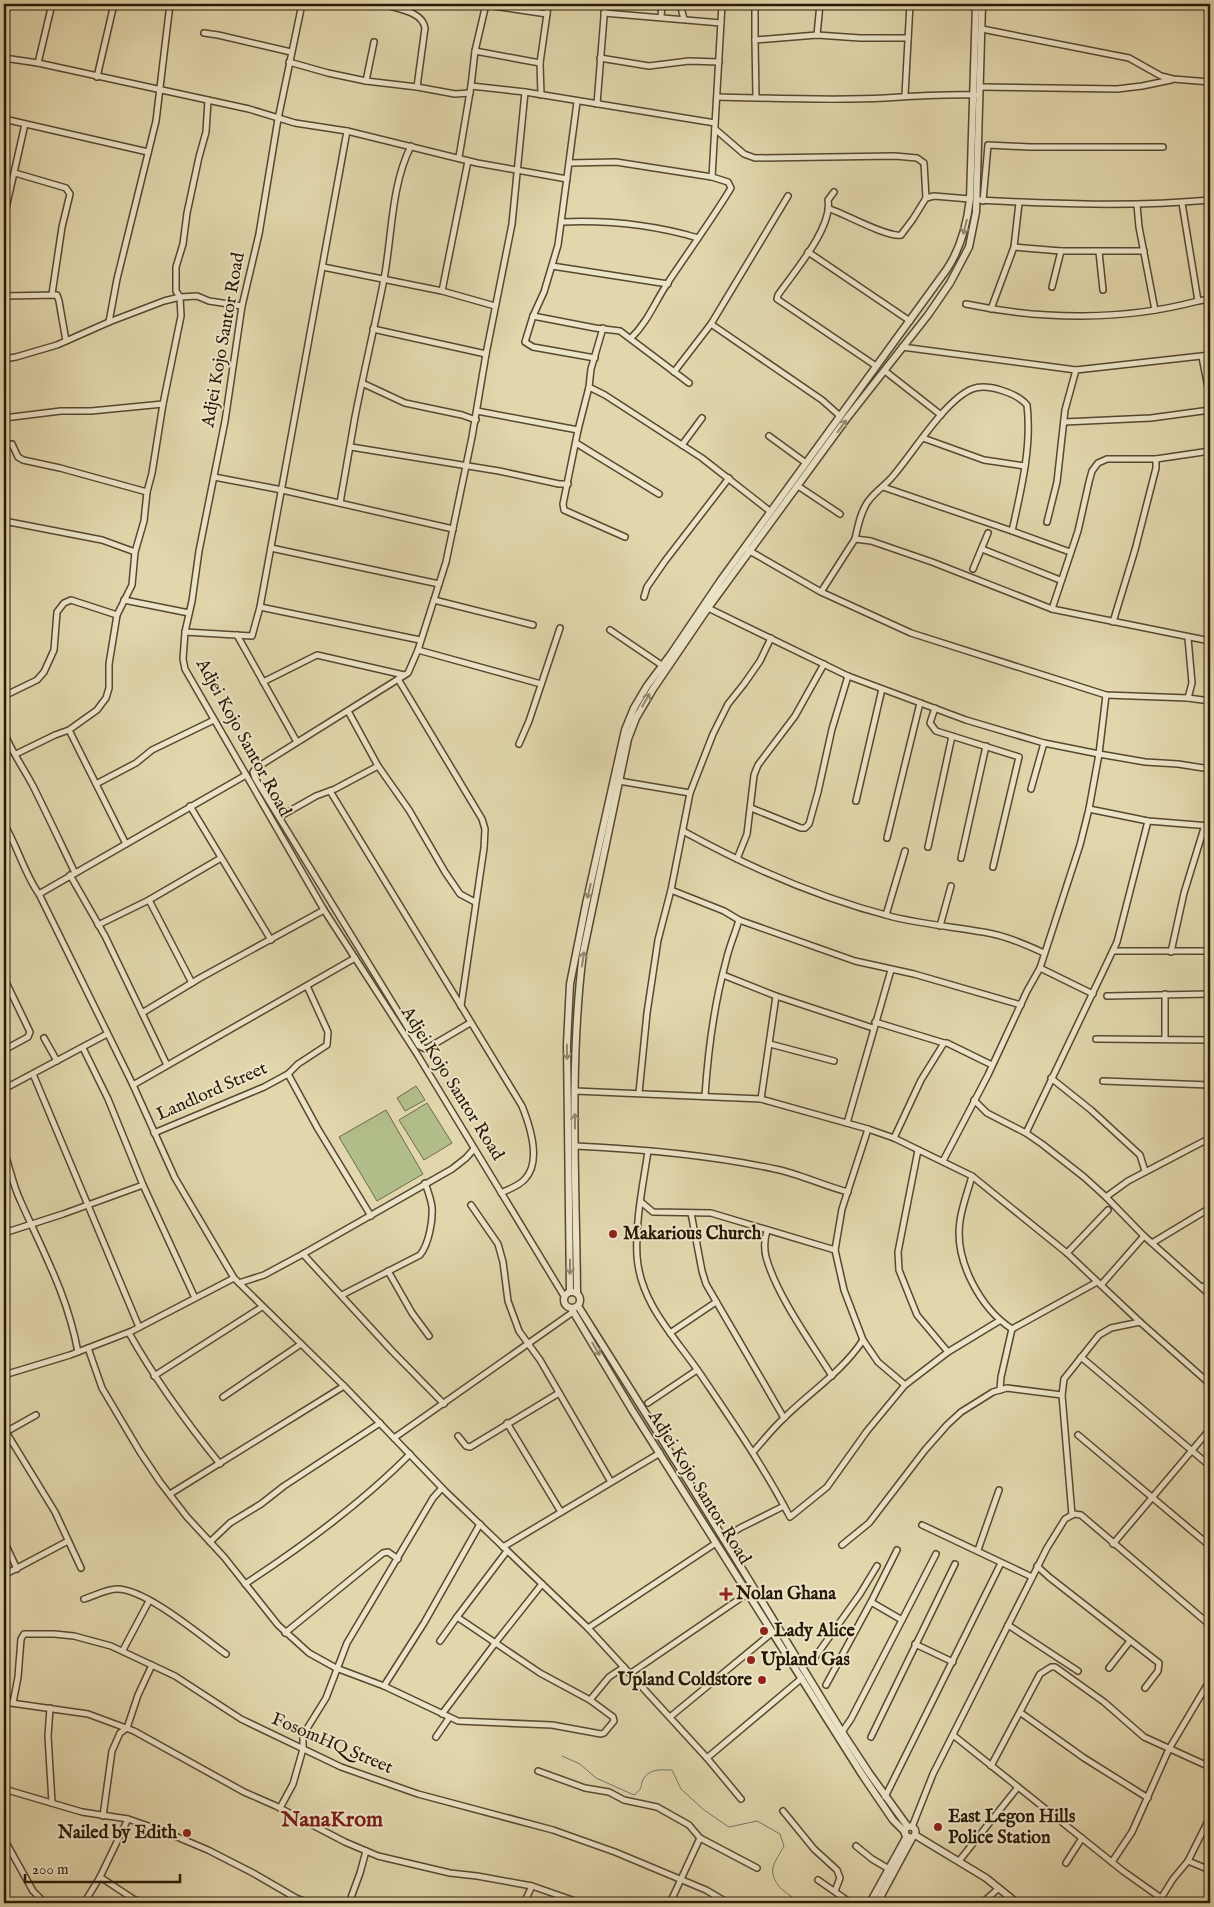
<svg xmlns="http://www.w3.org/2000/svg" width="1214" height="1907" font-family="'IM FELL English',serif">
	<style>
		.green { fill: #b2be8a; stroke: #6c6c48 }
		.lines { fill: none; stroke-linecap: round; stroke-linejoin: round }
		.stream { stroke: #6a786d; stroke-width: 1 }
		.minor-casing { stroke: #56482f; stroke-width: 8 }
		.tertiary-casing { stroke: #56482f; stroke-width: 9 }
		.minor { stroke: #ece4c9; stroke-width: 5 }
		.tertiary { stroke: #ece4c9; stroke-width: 6 }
		.oneway { stroke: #938971 }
		.poi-dot { fill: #8f2418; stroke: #ece4c9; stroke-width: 2 }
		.labels { text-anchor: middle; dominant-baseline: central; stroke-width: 4; stroke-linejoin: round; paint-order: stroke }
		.street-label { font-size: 18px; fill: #271905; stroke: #ece4c9 }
		.poi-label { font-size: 18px; font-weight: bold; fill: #271905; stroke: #ece4c9; text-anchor: start }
		.district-label { font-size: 22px; font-weight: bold; fill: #7a1f14; stroke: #ece4c9 }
	</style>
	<rect width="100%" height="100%" fill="#e2d6ac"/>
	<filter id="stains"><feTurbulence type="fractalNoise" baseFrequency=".004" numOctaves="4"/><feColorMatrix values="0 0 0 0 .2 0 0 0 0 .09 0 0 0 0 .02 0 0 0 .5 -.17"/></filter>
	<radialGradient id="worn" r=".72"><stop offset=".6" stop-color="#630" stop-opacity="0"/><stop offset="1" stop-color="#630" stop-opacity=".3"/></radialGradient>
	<g class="green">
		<polygon points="416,1086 425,1100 405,1111 397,1098"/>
		<polygon points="427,1103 452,1143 424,1160 399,1120"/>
		<polygon points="386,1110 423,1174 377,1201 339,1137"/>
	</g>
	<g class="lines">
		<path class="stream" d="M562,1756L580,1764L596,1778L634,1795C645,1787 639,1785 644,1778C651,1768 662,1770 672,1770L681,1789L704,1810L729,1827L757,1821L780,1834L784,1846C781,1852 775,1860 773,1867C770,1885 791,1898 805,1903"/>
		<g class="minor-casing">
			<g id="minor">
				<polyline points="302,4 278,119 259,234 242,306 225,421 199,551 192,601 185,632 183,659 185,669 324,910 417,1054 564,1296"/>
				<path d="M383,4C397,9 422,11 425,28L417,87"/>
				<polyline points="680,4 684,19"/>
				<polyline points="755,4 755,40"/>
				<polyline points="486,5 547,14 540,63 541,95"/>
				<polyline points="604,13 721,23"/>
				<polyline points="547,14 548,4"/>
				<polyline points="661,17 662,4"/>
				<polyline points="982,29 1129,58 1161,76 1173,79 1210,82"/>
				<polyline points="204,33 218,35 291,52"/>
				<polyline points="817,35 820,4"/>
				<polyline points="475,51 540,63"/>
				<polyline points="4,58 38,63 249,109 295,123 347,131 477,163 567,179"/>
				<polyline points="600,58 649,66 689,61 719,62"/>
				<polyline points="289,62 328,73 366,81 417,87 455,94 470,93"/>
				<polyline points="38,63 52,4"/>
				<polyline points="97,77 114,4"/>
				<polyline points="366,81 374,42"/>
				<polyline points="471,86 525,92 715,123"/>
				<polyline points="980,87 1117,89 1142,86 1171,80"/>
				<polyline points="905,95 910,4"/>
				<path d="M717,97C773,98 830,101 885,98C915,96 946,94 976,95"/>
				<polyline points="756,97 755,40 817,35 860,38 908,38"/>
				<polyline points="577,102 558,245 544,292 533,316 525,342 533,347 595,358"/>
				<polyline points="597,104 605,4"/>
				<polyline points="4,119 148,152"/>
				<path d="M715,129L744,154L755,158L895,156L917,158L924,163L926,198L913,219L901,235C888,238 845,214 830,209"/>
				<polyline points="459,157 471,86 475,51 486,4"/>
				<path d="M569,163L616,162L712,177L728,182L731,188C711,221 688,252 667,284C655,302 647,323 631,338"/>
				<polyline points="15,173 66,188 70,194 62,227 52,294"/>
				<polyline points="712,177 722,4"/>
				<path d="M834,192L828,200C833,227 794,272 778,295L777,299L876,366"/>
				<polyline points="926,198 934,196 970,199"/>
				<path d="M977,200C1055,204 1133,207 1210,200"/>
				<polyline points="983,201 988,145 1030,147 1163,147"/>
				<polyline points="1137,205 1139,227 1155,310"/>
				<polyline points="4,217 25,124"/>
				<path d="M562,222C608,220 654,225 698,238"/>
				<polyline points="1014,247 1061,251 1144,251"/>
				<polyline points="808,252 910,321"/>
				<polyline points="1099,252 1103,290"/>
				<polyline points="552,266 668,284"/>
				<polyline points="323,267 442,291 495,306"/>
				<polyline points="1052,287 1061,251"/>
				<polyline points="442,291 468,161"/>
				<polyline points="4,296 57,295 59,301 66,341"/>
				<polyline points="1198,301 1210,299"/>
				<path d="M966,304C1042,320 1123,321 1198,301L1182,203"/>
				<polyline points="991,309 1014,247 1019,203"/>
				<polyline points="533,316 595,328 620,331 689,383"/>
				<polyline points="109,322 117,279 156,121 170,4"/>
				<polyline points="711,324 822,400 840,416"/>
				<polyline points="373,329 486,354"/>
				<polyline points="902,347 1076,370 1210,355"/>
				<polyline points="1202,357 1210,398"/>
				<polyline points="4,359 16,357 57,345 109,322 164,301 180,297 197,296 209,301 242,306"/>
				<polyline points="885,371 941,415"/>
				<polyline points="674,372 711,324 788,196"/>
				<polyline points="362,383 405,403 462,415 476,420"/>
				<polyline points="589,387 591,369 603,328"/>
				<polyline points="477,411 578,430 589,387 605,395 702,458 771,512"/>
				<polyline points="4,418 61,411 91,411 163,404"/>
				<polyline points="1064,422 1151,418 1210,410"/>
				<polyline points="578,430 563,504 564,510 625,537"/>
				<polyline points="769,436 806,463"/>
				<polyline points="923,438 984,460 1025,466"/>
				<polyline points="576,443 659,494"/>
				<polyline points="12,444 18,457 23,460 60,468 147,492"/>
				<polyline points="682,445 702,418"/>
				<polyline points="351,447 499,471 559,484 568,484"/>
				<polyline points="214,477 282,490 453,529"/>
				<polyline points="798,486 840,514"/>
				<polyline points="883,487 1012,531 1070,552"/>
				<path d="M340,503C345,474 350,445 355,417C364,371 375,325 384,279C392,237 391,185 411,146"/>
				<polyline points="4,521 102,540 135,552"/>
				<polyline points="1047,522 1057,482 1065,410 1076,370"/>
				<path d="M855,539C858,526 860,514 867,503C874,492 885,486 893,476C913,453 945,400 972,389C987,383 1017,393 1027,405C1032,447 1021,490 1012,531"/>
				<polyline points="271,548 439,584"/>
				<polyline points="982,549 1060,580"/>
				<polyline points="748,550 821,592 911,633 1106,695 1188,698 1210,701"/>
				<polyline points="973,569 988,533"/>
				<polyline points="821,592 855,539 871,541 932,562 1052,609 1210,641"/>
				<polyline points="644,597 647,587 665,561 729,478"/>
				<polyline points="124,600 189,613"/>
				<polyline points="434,600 533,625"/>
				<polyline points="260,607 420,640"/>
				<polyline points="708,608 848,676 966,720 1044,743 1099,754 1145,762 1178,764 1210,769"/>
				<polyline points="1052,609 1078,531 1089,482 1092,471 1098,463 1107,459 1156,459 1210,451"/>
				<polyline points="1113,622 1135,550 1156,468 1156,459"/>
				<polyline points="610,630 663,666"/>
				<polyline points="185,632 252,636 260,607 347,131"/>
				<polyline points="237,635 297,742"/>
				<polyline points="418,650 541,684"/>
				<polyline points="398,679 482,819 485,829 484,848 461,1006"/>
				<polyline points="263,682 317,655 404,675"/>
				<polyline points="4,696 37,680 44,672 54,650 57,612 64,603 71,600 117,615"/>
				<polyline points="1188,698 1192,683 1188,638"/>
				<polyline points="935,708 930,723 936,731 1019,757 993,867"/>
				<polyline points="348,711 378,766 409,810 445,872 460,894 475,902"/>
				<path d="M4,732C11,751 23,767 33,786C47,814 61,844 75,873"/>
				<polyline points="519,744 529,721 560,628"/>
				<polyline points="16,754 55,735 69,730"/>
				<polyline points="619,781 690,793"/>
				<polyline points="96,784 136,763 152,750 214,720"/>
				<polyline points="1031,789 1044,743"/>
				<path d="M330,791L522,1106C530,1126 542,1161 525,1179C519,1186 509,1189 501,1193"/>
				<polyline points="856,801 882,689"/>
				<polyline points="190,806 271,940"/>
				<polyline points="751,808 801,828 805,828 809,824 818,792 832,729 848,676"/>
				<polyline points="1089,809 1148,821 1210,826"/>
				<polyline points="279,817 316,796 335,789 378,766"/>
				<path d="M4,824C17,845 25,875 39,894L133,1085L175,1178L234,1278L344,1386L446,1492L588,1628L707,1758L741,1799"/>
				<path d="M683,831C750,868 819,898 893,917C923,924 953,927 983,932C1004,935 1025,944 1044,953"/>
				<polyline points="887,838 920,703"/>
				<polyline points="126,844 69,730 97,710 106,698 109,688 109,664 117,615 132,585 135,552 144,521 147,492 152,473 163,404 181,316 180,297 176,291 176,267 183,244 187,213 199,157 206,132 208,100"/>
				<polyline points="928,847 952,736"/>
				<polyline points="961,858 986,746"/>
				<polyline points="737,859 747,834 754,775 758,765 795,716 824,664"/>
				<polyline points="70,875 105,936 167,1065"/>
				<polyline points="671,890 724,911 739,920 855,961 914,974 1021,1005"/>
				<polyline points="39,894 246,775"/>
				<polyline points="149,900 192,983"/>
				<polyline points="886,915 905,851"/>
				<polyline points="98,925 149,900 221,858"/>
				<polyline points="940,926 951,886"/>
				<polyline points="1113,951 1210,951"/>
				<polyline points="1171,952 1184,893 1205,825"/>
				<polyline points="1040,968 1093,994"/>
				<polyline points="723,975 776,996 873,1028"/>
				<polyline points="4,978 30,1032 28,1037 4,1050"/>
				<polyline points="1165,994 1165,1039"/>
				<polyline points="1107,996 1210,994"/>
				<polyline points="142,1013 200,978 324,910"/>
				<polyline points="875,1022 944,1043"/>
				<polyline points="470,1023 426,1049 419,1046 255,778 253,772 256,768 408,673 418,650 446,562 472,437 486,354 512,224 525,92"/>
				<polyline points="44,1038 57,1061"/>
				<polyline points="1096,1039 1210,1040"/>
				<polyline points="770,1044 834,1061"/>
				<polyline points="83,1048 108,1099 143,1185 195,1298"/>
				<polyline points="33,1074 139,1327"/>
				<polyline points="288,1074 318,1129 371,1216"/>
				<polyline points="1051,1078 1091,1110 1140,1155 1145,1171"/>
				<polyline points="1103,1081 1210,1085"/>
				<polyline points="133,1085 355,958"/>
				<polyline points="4,1089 107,1034"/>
				<polyline points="575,1091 761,1099 868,1129 894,1138 972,1176 1067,1253 1140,1322 1210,1384"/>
				<polyline points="639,1093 647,1013 658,940 671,890 690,793 713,734 728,704 744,684 760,661 771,638"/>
				<path d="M705,1096C708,1051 714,1005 726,961C729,947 735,934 739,920"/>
				<polyline points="761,1099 776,996"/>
				<polyline points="974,1100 987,1113 1026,1133 1042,1144 1084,1177 1106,1197 1144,1236 1210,1295"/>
				<polyline points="847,1123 891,970"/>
				<polyline points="868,1129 842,1209 835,1250 844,1290 863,1340 878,1362 905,1385"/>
				<polyline points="154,1133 264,1087 288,1074 298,1064 327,1045 328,1032 307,986"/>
				<polyline points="1026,1133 1117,942 1148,821"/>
				<polyline points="894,1138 921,1080 944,1043 947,1043 992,1065"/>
				<path d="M576,1146C642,1149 710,1155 775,1169C800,1174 824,1186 848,1192"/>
				<polyline points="918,1150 898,1252 899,1270 917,1315 948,1352"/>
				<path d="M4,1151C10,1168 13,1186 21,1202C44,1254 67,1294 78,1352"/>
				<path d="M648,1151C643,1185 635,1222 637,1256C640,1304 676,1338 701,1375C732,1421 764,1467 790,1517L827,1487L867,1431L905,1385L948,1352L999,1321"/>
				<polyline points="943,1161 988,1075 1027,991 1040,968 1080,845 1089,809 1099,754 1106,695"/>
				<path d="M972,1176C968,1191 962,1206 960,1221C954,1260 980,1308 1012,1329"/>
				<polyline points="1106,1197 1128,1181 1210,1138"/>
				<polyline points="641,1202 653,1212 711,1213 835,1250"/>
				<polyline points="471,1205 498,1244 503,1262 508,1301 519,1331 540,1360 611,1482"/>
				<polyline points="691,1213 702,1271 706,1284 784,1418"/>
				<path d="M767,1231C764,1240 764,1248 766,1257C777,1296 810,1341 832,1376"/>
				<polyline points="4,1233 63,1214 143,1185"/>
				<polyline points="1152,1243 1210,1208"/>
				<polyline points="1067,1253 1108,1210"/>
				<polyline points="303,1254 392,1351 444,1404"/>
				<polyline points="388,1271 412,1313 429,1336"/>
				<polyline points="239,1283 264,1275 303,1254 452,1169 466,1158 474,1149"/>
				<polyline points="1101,1285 1144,1236"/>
				<polyline points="1202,1287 1210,1283"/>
				<path d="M342,1295L420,1255C429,1244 433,1220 432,1207C431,1199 428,1191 425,1183"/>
				<polyline points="4,1312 5,1311"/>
				<path d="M129,1333C155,1379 186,1422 220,1464"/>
				<polyline points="670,1333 716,1302"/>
				<polyline points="88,1348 102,1388 140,1452 160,1482 187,1517 224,1557 278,1625 309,1653 336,1668 384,1686 458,1721 552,1725 601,1734 604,1733 614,1721 613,1717 590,1700 540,1673 457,1617 507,1551"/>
				<polyline points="1081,1357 1210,1466"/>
				<polyline points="4,1375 70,1355 132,1331 234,1278"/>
				<polyline points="154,1376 262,1307"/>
				<polyline points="1000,1390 1001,1377 1012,1329 1097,1282"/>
				<polyline points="223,1397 301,1344"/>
				<polyline points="648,1403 697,1370"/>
				<polyline points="507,1423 561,1512"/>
				<polyline points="6,1432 55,1512 81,1568"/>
				<polyline points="4,1433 36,1415"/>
				<polyline points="1078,1435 1210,1546"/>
				<polyline points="458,1436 466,1446 470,1447 559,1393"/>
				<polyline points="394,1438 573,1312"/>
				<path d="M753,1452C763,1441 773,1428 784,1418C810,1392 842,1372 863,1340"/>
				<polyline points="170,1494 344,1386"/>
				<polyline points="1072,1515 1062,1395 1064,1379 1099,1335 1111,1328 1140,1322"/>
				<polyline points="922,1525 1032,1577"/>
				<polyline points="723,1539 740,1528 784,1506"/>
				<polyline points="4,1541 17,1569"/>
				<polyline points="210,1542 230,1523 261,1504 284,1486 380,1423"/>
				<polyline points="1113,1544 1210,1429"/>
				<polyline points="842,1545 869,1523 925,1450 947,1425 961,1412 993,1392 1007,1388 1062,1395"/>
				<polyline points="503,1547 660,1453"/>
				<polyline points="978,1550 999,1490"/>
				<polyline points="1037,1566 1049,1577 1159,1663 1158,1671 1145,1688"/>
				<polyline points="4,1575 68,1541"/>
				<path d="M245,1584C303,1546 361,1504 410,1454"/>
				<path d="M84,1599C94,1596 107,1589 117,1589C146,1589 201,1636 226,1654"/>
				<polyline points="871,1602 902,1620"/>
				<polyline points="1008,1625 1078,1671"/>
				<polyline points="588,1628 716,1543"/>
				<polyline points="285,1633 383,1553 388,1552 398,1559"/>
				<polyline points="440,1641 457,1617"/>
				<polyline points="915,1644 953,1662"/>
				<polyline points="123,1650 149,1601"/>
				<polyline points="813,1660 860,1594 877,1566"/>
				<polyline points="1109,1668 1130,1641"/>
				<polyline points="631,1673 748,1593"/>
				<polyline points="826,1685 871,1602 897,1550"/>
				<polyline points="384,1686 424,1623 480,1524"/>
				<polyline points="590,1700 609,1677 624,1667"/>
				<polyline points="4,1702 88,1714 134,1731 244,1792 276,1806 345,1842 378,1856 450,1873 477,1876 532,1886 581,1903"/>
				<polyline points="13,1703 18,1677 21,1639 24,1634 54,1634 74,1636 111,1646 175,1676 241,1719 341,1767 418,1794 553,1830 615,1852 706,1890 728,1903"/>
				<polyline points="50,1708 48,1736 52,1803"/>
				<polyline points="1021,1713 1084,1758 1148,1798"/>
				<polyline points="442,1714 496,1642 542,1584"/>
				<polyline points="670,1717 773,1632"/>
				<polyline points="842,1732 851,1719 936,1554"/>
				<polyline points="953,1735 1123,1871 1161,1898"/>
				<polyline points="436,1737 449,1718"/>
				<polyline points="871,1737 955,1564"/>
				<polyline points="707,1758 802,1678"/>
				<polyline points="991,1766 1040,1674 1051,1667 1055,1667 1104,1702 1144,1737 1210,1767"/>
				<polyline points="538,1771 585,1788 609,1792 624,1800 657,1807 689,1825 700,1838 757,1868"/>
				<polyline points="4,1789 82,1812 128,1819 163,1831 208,1850 253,1873 296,1898 309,1903"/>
				<polyline points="885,1797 1001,1563"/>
				<polyline points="280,1808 293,1784 303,1749 303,1735 326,1698 347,1643 433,1498 442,1488"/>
				<polyline points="783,1811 814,1849 837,1870 840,1878 835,1891"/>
				<polyline points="103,1816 112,1751 120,1733 127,1728 138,1695 152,1665"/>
				<polyline points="912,1827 933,1774 1047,1548 1065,1519 1074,1514 1081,1515 1210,1625"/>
				<polyline points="4,1839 33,1891 45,1903"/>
				<polyline points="856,1846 872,1859 889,1869"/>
				<polyline points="959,1861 1018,1787"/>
				<polyline points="1188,1861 1210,1870"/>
				<polyline points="1112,1862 1132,1832 1169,1749 1210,1680"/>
				<polyline points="1066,1863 1082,1838"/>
				<polyline points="100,1877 135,1900 149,1903"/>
				<polyline points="818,1880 851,1903"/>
				<polyline points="963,1901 965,1903"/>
				<polyline points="84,1903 100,1877 128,1819"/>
				<polyline points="349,1903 360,1873 366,1851"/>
				<polyline points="524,1903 532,1886"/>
				<polyline points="670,1903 700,1838"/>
				<polyline points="982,1903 999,1888"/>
				<polyline points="1158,1903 1173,1879 1188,1861 1210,1817"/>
			</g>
		</g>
		<g class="tertiary-casing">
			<g id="tertiary">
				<circle cx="572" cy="1300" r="8"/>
				<path d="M570,1292L567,1044L570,984L586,904L625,730L634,708L647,686L671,654L721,580L947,269C961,248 967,224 970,199L976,4"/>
				<path d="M577,1293C576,1180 569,1065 583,953L628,739L636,718L653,689L708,608L847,418L928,315L950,283L969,247L976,212L982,4"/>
				<polyline points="578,1306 690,1484 842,1732 869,1773 908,1827"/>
				<polyline points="571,1308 632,1410 863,1776 893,1820 905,1832"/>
				<circle cx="910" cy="1832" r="5.5"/>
				<polyline points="915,1835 986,1878 1017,1903"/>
				<polyline points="870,1903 907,1836"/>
				<polyline points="877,1903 912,1838"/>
			</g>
		</g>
		<use href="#minor" class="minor"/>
		<use href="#tertiary" class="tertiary"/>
	</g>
	<defs><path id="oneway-shaft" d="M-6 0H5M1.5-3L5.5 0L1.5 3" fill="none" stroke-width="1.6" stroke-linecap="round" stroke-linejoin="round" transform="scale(1.25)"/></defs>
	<g class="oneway">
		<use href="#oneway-shaft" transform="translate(965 227) rotate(104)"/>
		<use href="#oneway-shaft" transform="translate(842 426) rotate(-54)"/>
		<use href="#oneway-shaft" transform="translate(646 700) rotate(-60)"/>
		<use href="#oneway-shaft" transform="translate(589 891) rotate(103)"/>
		<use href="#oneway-shaft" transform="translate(583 959) rotate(-82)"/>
		<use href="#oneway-shaft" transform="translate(567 1052) rotate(89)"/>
		<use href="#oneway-shaft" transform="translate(575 1121) rotate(-90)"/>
		<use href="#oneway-shaft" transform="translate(570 1267) rotate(90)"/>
		<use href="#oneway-shaft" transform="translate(596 1349) rotate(59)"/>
	</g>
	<g class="poi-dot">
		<circle cx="613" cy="1234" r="5"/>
		<path d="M723.5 1586.5h5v5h5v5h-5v5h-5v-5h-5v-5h5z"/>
		<circle cx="764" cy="1631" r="5"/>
		<circle cx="751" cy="1660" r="5"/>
		<circle cx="762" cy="1680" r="5"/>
		<circle cx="938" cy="1827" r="5"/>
		<circle cx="187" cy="1833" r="5"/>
	</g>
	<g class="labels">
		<g class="street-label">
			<text transform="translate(224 340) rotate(-80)">Adjei Kojo Santor Road</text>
			<text transform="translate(243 738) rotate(61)">Adjei Kojo Santor Road</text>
			<text transform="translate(452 1084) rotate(58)">Adjei Kojo Santor Road</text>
			<text transform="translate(212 1092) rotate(-24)">Landlord Street</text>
			<text transform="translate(699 1488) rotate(58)">Adjei Kojo Santor Road</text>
			<text transform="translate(332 1744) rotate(23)">FosomHQ Street</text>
		</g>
		<g class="poi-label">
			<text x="623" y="1234">Makarious Church</text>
			<text x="736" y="1594">Nolan Ghana</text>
			<text x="774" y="1631">Lady Alice</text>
			<text x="761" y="1660">Upland Gas</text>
			<text x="752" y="1680" text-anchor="end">Upland Coldstore</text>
			<text x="948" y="1817">East Legon Hills<tspan x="948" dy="21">Police Station</tspan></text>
			<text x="177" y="1833" text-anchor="end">Nailed by Edith</text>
		</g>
		<g class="district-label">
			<text x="332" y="1820">NanaKrom</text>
		</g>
	</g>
	<rect width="1214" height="1907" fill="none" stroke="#e2d6ac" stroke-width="20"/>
	<rect x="5" y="5" width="1204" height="1897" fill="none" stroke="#271905" stroke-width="2.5"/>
	<rect x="10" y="10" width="1194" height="1887" fill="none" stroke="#271905"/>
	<path d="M25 1874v8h155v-8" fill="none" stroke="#271905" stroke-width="2.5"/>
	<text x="32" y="1874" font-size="15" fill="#271905" stroke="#ece4c9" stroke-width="4" paint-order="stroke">200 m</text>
	<rect width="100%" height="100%" filter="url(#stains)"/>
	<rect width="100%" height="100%" fill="url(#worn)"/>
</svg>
